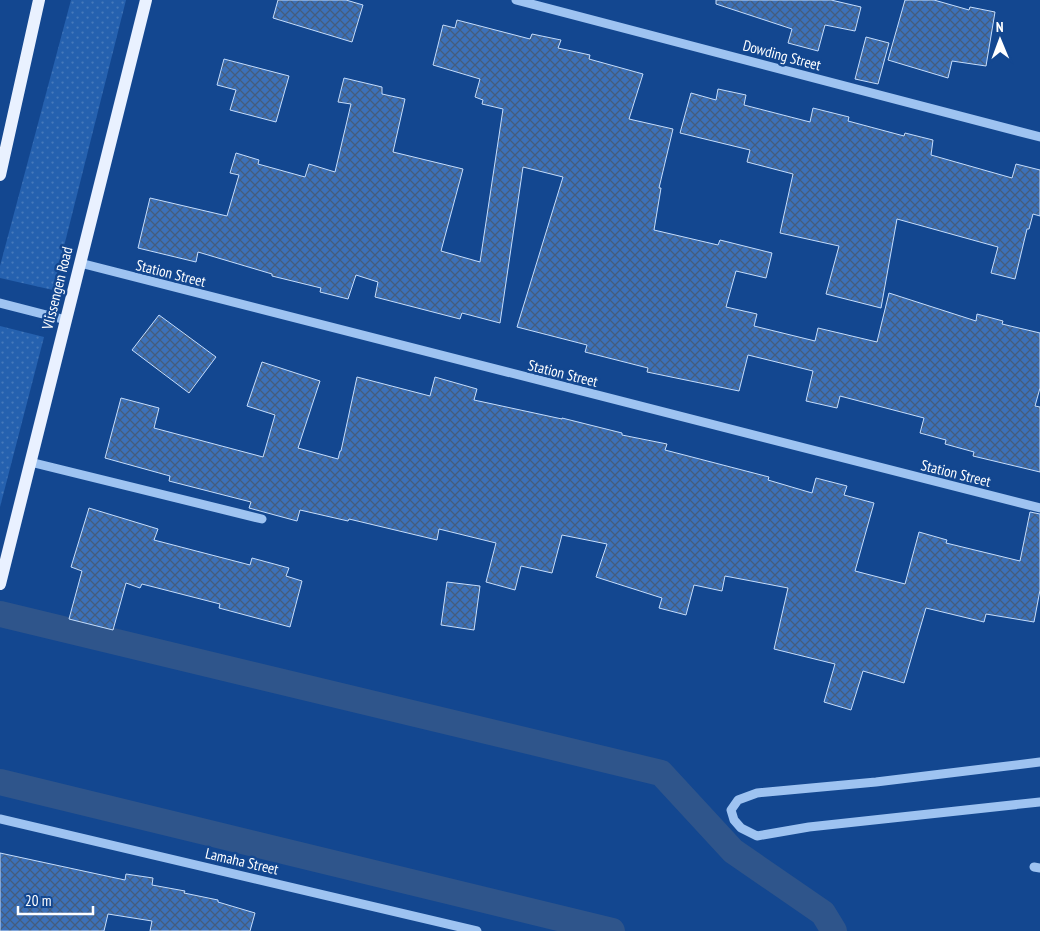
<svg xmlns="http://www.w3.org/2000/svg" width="1040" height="931" font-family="'PT Sans Narrow',sans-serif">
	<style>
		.grass { fill: url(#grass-dots) }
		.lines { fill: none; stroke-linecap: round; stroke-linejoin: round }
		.canal { stroke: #2f558b; stroke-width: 26 }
		.building { fill: url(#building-cross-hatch); stroke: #c5ddfc }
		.minor { stroke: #9ec3f1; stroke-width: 9 }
		.major { stroke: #e9f1ff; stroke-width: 12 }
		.labels { text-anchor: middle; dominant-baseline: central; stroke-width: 5; stroke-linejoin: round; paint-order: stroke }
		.street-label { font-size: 15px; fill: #fff; stroke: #134790 }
	</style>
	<defs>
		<pattern id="grass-dots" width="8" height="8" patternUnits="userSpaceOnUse" patternTransform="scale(1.25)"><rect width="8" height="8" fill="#2561af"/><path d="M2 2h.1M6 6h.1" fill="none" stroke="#4679bb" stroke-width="1.8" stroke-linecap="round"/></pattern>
		<pattern id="building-cross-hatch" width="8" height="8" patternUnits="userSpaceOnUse" patternTransform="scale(1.25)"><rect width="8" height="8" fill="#3c71b9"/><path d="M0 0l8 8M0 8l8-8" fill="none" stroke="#455d7d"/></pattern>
	</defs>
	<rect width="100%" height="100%" fill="#134790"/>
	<g class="grass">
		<polygon points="71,0 126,0 53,290 0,278 0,266"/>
		<polygon points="0,326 44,337 0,507"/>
	</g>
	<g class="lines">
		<g class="canal">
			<polyline points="0,614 661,773 733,851 823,913 834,931"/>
			<polyline points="0,782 612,931"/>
		</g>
	</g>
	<g class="building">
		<polygon points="278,0 346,0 363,5 352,42 273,18"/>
		<polygon points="716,0 831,0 861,7 855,31 825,25 818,51 788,43 792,29 716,4"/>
		<polygon points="905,0 934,0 969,10 970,7 995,12 986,66 952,61 948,78 888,60"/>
		<polygon points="457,20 530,39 532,34 561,40 558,48 590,55 589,59 643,74 629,119 673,129 659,188 661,188 654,230 718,245 720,240 772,253 766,278 736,271 726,307 757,314 754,326 815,341 818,328 877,342 889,293 976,321 977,314 1003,321 1002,324 1040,333 1040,388 1035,406 1040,407 1040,472 973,456 974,452 945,444 946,440 920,433 924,418 840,396 837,408 806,401 813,371 748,355 739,391 647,372 648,368 585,352 587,345 517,327 563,177 523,167 500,323 462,313 460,319 375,297 378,282 356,275 348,299 320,292 321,288 272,276 272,274 198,252 196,262 138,248 150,198 227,216 239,175 230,173 236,153 259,160 258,164 305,177 309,164 335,172 351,104 338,102 344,78 382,87 382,94 405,99 393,152 463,169 441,251 480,262 503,109 482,104 483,100 475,97 480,79 433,65 443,25 455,28"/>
		<polygon points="866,37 889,43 878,84 855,79"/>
		<polygon points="224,59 289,76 276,122 230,110 236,90 217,85"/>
		<polygon points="718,89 746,95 744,105 810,122 813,108 849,117 848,121 904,136 905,133 933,140 931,155 1012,178 1016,164 1040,170 1040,216 1033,214 1029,229 1027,229 1015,279 991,273 998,247 897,219 881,308 826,294 839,246 780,233 793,174 747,162 750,150 680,133 691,93 716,100"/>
		<polygon points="159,315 216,357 189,393 132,350"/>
		<polygon points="262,362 320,381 298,448 338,459 340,451 341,451 357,377 430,396 435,377 477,389 474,400 562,419 562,418 622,433 622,435 667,444 665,450 769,477 768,480 812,493 816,478 847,486 844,495 874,503 855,571 905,584 919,532 947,540 946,543 1020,561 1030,512 1040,514 1040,590 1034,622 986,614 984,622 926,608 904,683 863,671 851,710 824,702 835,664 774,649 788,588 725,576 722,591 694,585 686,615 659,608 662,598 596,577 607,544 562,535 552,573 521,566 515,590 486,582 496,543 439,529 437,540 349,519 348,521 300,510 297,521 249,508 251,502 169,481 170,476 105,458 121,398 159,408 154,428 263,457 275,415 247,406"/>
		<polygon points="89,508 158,529 154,540 250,565 252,558 289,568 286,576 302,581 290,627 219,608 220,604 142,584 140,588 126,583 113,630 69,619 82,571 71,567"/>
		<polygon points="447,582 480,586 474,630 441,625"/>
		<polygon points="0,853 125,880 126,874 153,878 152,885 185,891 184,893 218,900 218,902 255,913 250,931 150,931 152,921 108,914 104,931 0,931"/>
	</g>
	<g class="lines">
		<g class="minor">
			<polyline points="516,0 1040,137"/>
			<polyline points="80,263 1040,508"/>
			<polyline points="0,303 66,320"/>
			<polyline points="30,462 262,519"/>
			<polyline points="1040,762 876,782 757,793 738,800 731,810 734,820 741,828 757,836 809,827 1040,802"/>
			<polyline points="0,819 477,931"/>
			<polyline points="1034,867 1040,868"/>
		</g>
		<g class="major">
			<polyline points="0,175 39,0"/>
			<polyline points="0,584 146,0"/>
		</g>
	</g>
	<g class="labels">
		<g class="street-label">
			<text transform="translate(782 55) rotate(15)">Dowding Street</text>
			<text transform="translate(171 273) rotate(14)">Station Street</text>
			<text transform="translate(57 288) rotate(-76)">Vlissengen Road</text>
			<text transform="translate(563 373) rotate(14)">Station Street</text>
			<text transform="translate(956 473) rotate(14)">Station Street</text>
			<text transform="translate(242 861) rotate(13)">Lamaha Street</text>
		</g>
	</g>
	<g transform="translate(1000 40) rotate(359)" stroke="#134790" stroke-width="4" paint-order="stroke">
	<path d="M0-4L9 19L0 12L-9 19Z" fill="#ffffff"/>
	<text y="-8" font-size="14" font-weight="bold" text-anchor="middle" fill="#ffffff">N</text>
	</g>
	<path d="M18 906v8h75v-8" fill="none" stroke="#ffffff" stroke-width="2.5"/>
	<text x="25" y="906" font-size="15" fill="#ffffff" stroke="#134790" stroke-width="4" paint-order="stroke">20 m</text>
</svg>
